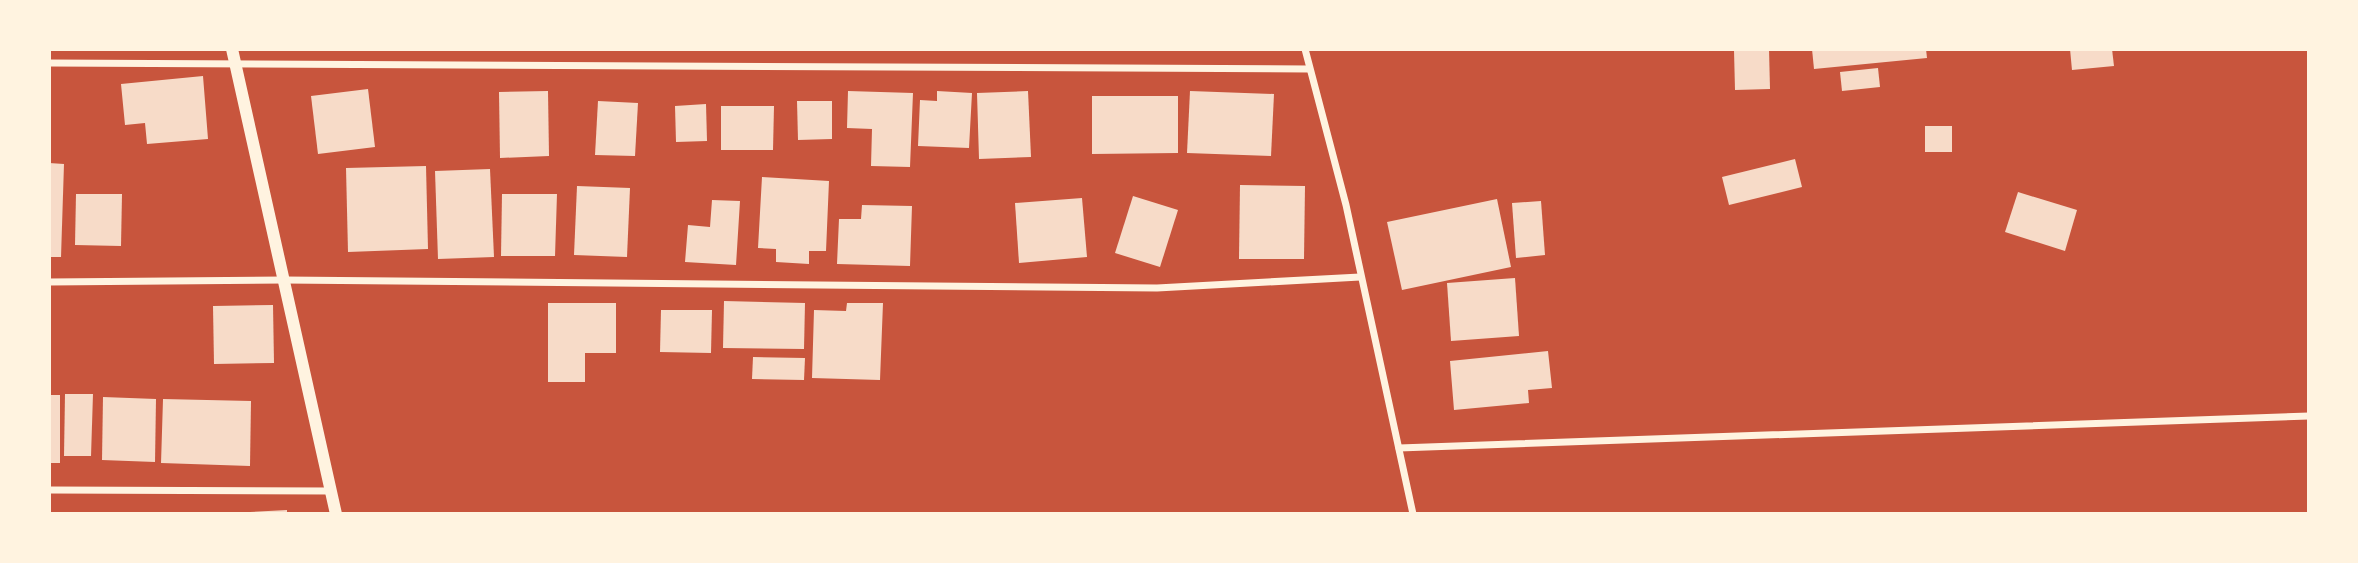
<svg xmlns="http://www.w3.org/2000/svg" width="2358" height="563" font-family="Helvetica,sans-serif">
	<style>
		.building { fill: #f7dbc8 }
		.lines { fill: none; stroke-linecap: round; stroke-linejoin: round }
		.minor { stroke: #fff3e0; stroke-width: 7 }
		.tertiary { stroke: #fff3e0; stroke-width: 12 }
	</style>
	<rect width="100%" height="100%" fill="#c8553d"/>
	<g class="building">
		<polygon points="1769,49 1770,89 1735,90 1734,50"/>
		<polygon points="1812,49 1926,49 1927,58 1814,69"/>
		<polygon points="2070,49 2112,49 2114,66 2072,70"/>
		<polygon points="1878,68 1880,87 1842,91 1840,72"/>
		<polygon points="203,76 208,139 147,144 145,123 125,125 121,84"/>
		<polygon points="368,89 375,147 318,154 311,96"/>
		<polygon points="548,91 549,156 500,158 499,92"/>
		<polygon points="848,91 913,93 910,167 871,166 872,129 847,128"/>
		<polygon points="937,91 972,93 969,148 918,146 920,100 937,101"/>
		<polygon points="1028,91 1031,157 979,159 977,93"/>
		<polygon points="1190,91 1274,94 1271,156 1187,153"/>
		<polygon points="1092,96 1178,96 1178,153 1092,154"/>
		<polygon points="598,101 638,103 635,156 595,155"/>
		<polygon points="797,101 832,101 832,139 798,140"/>
		<polygon points="706,104 707,141 676,142 675,106"/>
		<polygon points="721,106 774,106 773,150 721,150"/>
		<rect x="1925" y="126" width="27" height="26"/>
		<polygon points="1795,159 1802,187 1729,205 1722,177"/>
		<polygon points="49,163 64,164 61,257 49,257"/>
		<polygon points="426,166 428,249 348,252 346,168"/>
		<polygon points="490,169 494,257 438,259 435,171"/>
		<polygon points="762,177 829,181 826,251 809,251 809,264 776,262 776,249 758,248"/>
		<polygon points="1240,185 1305,186 1304,259 1239,259"/>
		<polygon points="577,186 630,188 627,257 574,255"/>
		<polygon points="2018,192 2077,210 2065,251 2005,232"/>
		<polygon points="76,194 122,194 121,246 75,245"/>
		<polygon points="502,194 557,194 555,256 501,256"/>
		<polygon points="1133,196 1178,210 1160,267 1115,253"/>
		<polygon points="1082,198 1087,257 1019,263 1015,203"/>
		<polygon points="1497,199 1511,267 1402,290 1387,222"/>
		<polygon points="712,200 740,201 736,265 685,262 688,225 710,227"/>
		<polygon points="1541,201 1545,255 1516,258 1512,203"/>
		<polygon points="862,205 912,206 910,266 837,264 839,219 861,219"/>
		<polygon points="1515,278 1519,336 1451,341 1447,283"/>
		<polygon points="724,301 805,303 804,349 723,348"/>
		<polygon points="548,303 616,303 616,353 585,353 585,382 548,382"/>
		<polygon points="847,303 883,303 880,380 812,378 814,310 846,311"/>
		<polygon points="273,305 274,363 214,364 213,306"/>
		<polygon points="661,310 712,310 711,353 660,352"/>
		<polygon points="1548,351 1552,388 1528,390 1529,403 1454,410 1450,361"/>
		<polygon points="753,357 805,358 804,380 752,379"/>
		<polygon points="65,394 93,394 91,456 64,456"/>
		<rect x="49" y="395" width="11" height="68"/>
		<polygon points="103,397 156,399 155,462 102,460"/>
		<polygon points="163,399 251,401 250,466 161,463"/>
		<polygon points="287,510 287,514 251,514 250,512"/>
	</g>
	<g class="lines">
		<g class="minor">
			<polyline points="1305,49 1346,205 1413,514"/>
			<polyline points="49,63 1309,69"/>
			<polyline points="49,282 284,280 1157,288 1360,277"/>
			<polyline points="1399,448 2309,416"/>
			<polyline points="49,490 331,491"/>
		</g>
		<polyline class="tertiary" points="232,49 336,514"/>
	</g>
	<rect width="2358" height="563" fill="none" stroke="#fff3e0" stroke-width="102"/>
</svg>
